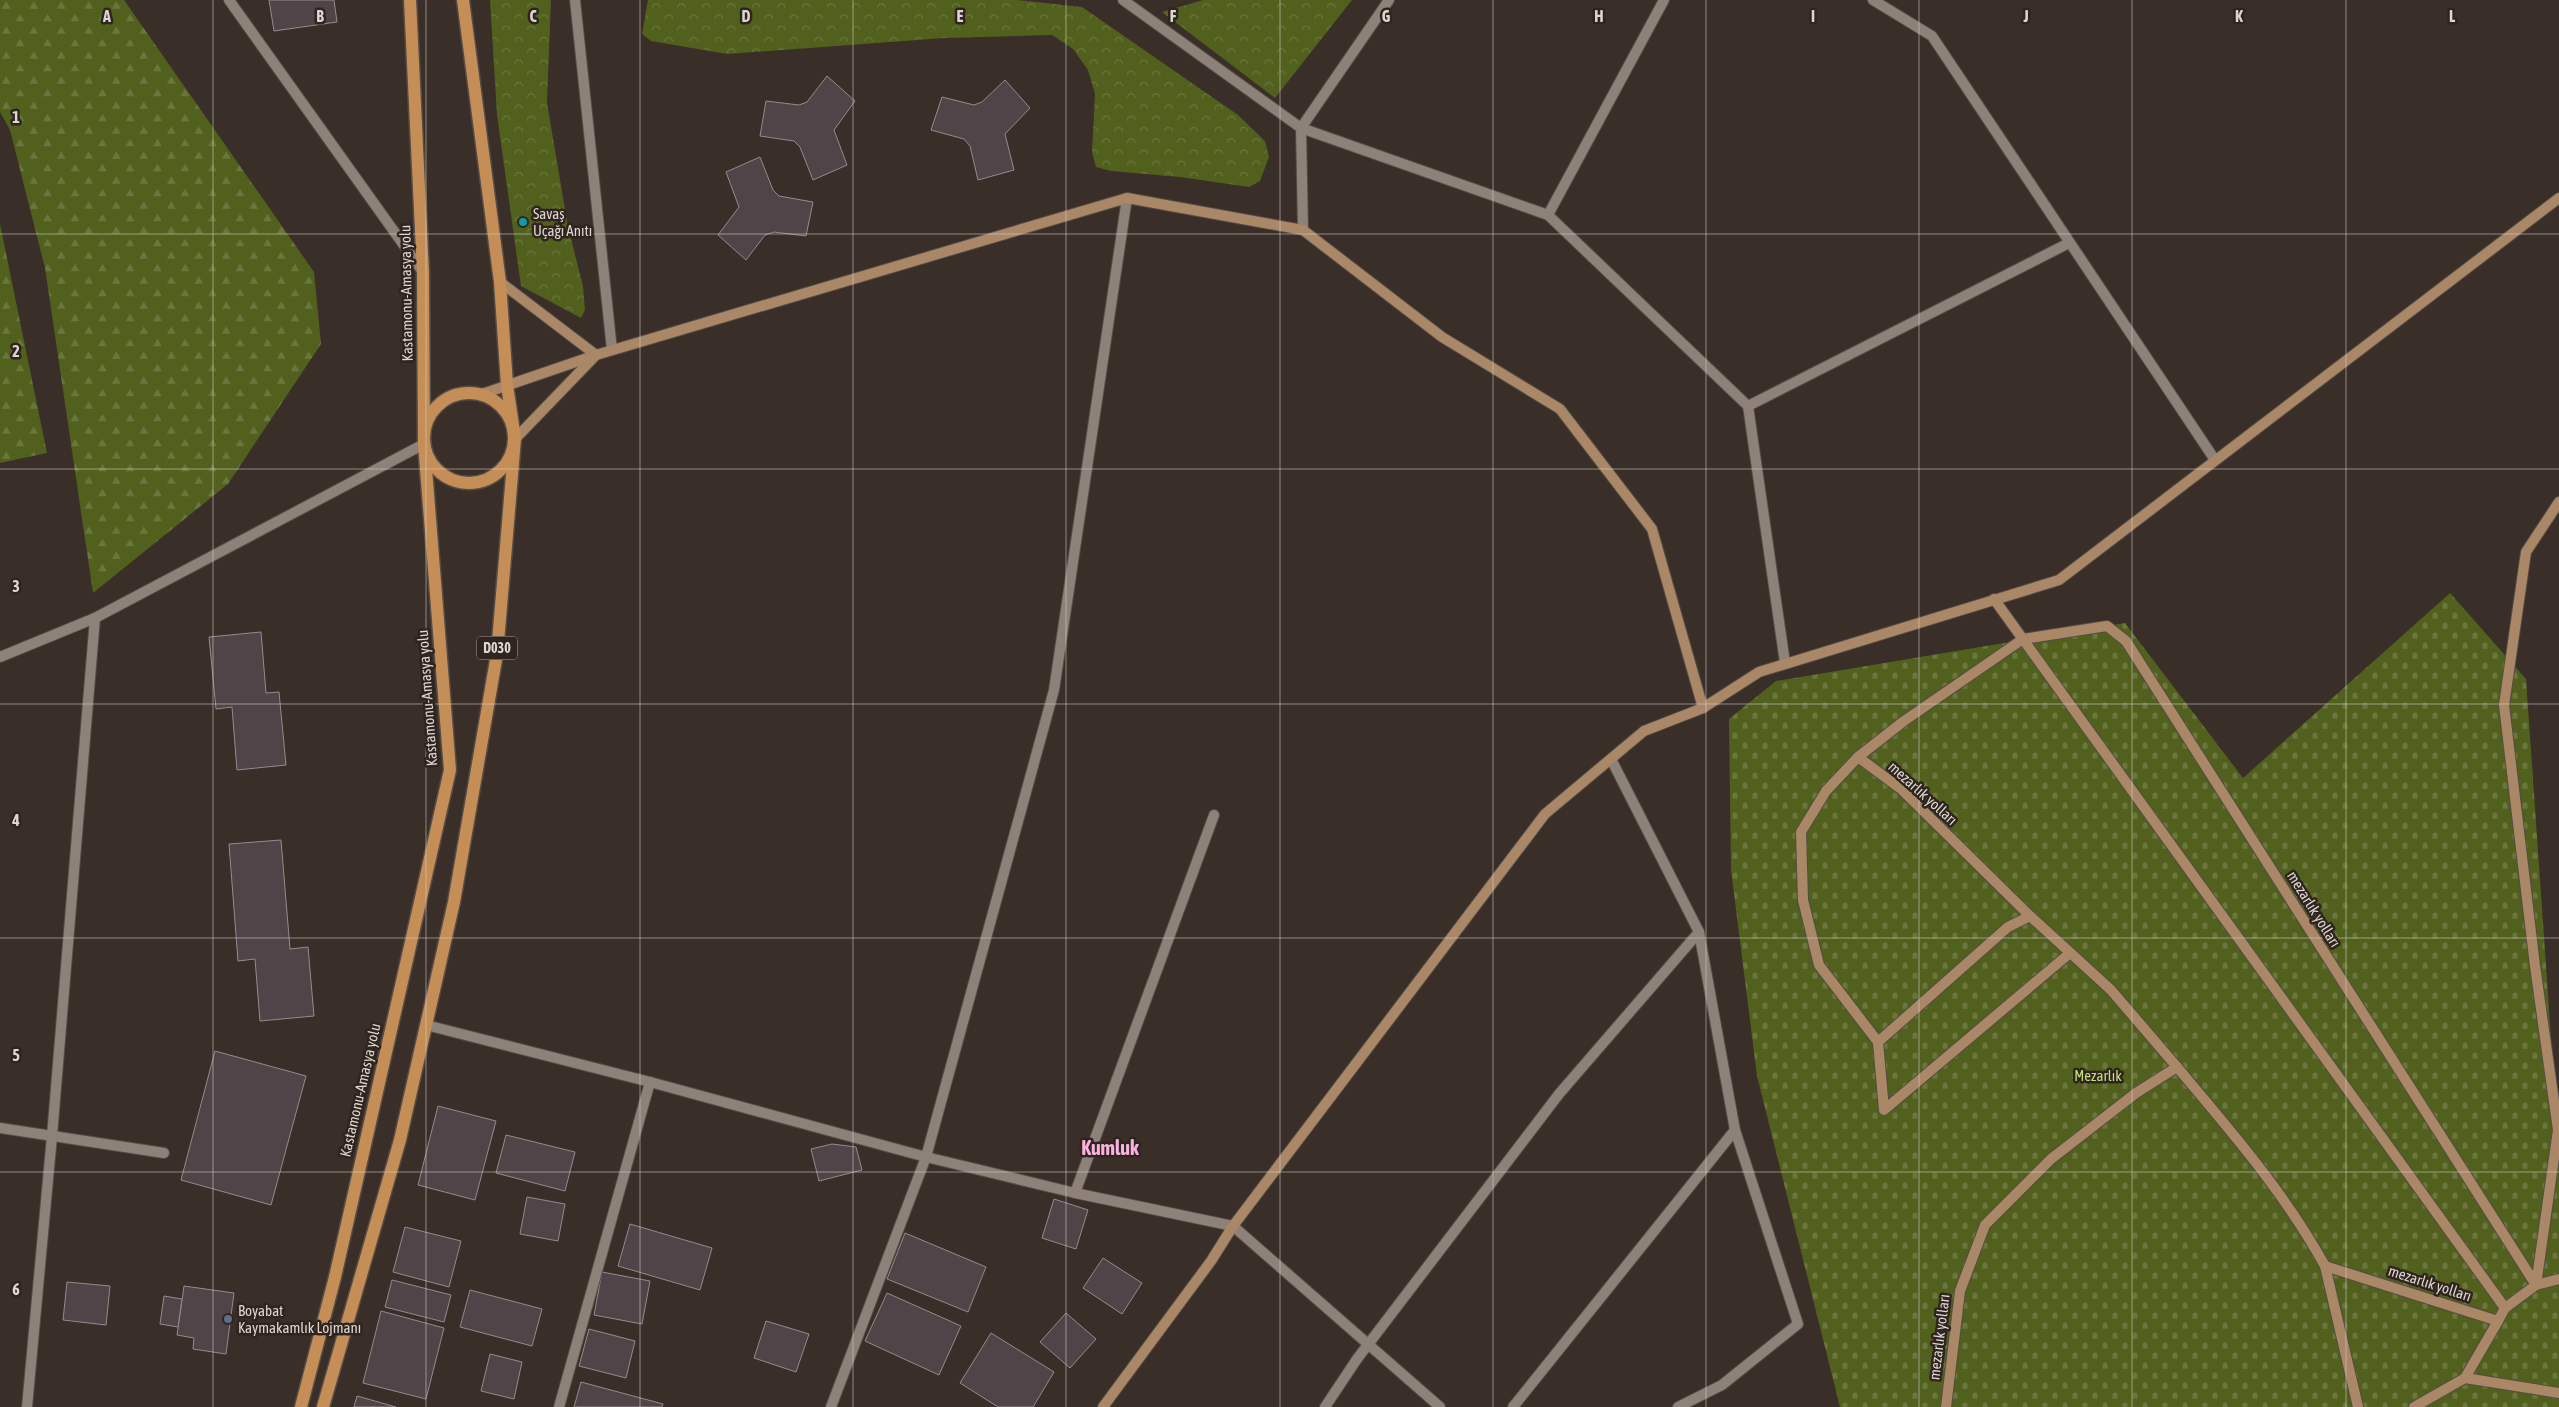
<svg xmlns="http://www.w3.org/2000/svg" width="2559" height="1407" font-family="'Asap Condensed',sans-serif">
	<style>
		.forest { fill: url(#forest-firs) }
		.cemetery { fill: url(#cemetery-stones) }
		.park { fill: url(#park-crowns) }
		.building { fill: #514448; stroke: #98898e }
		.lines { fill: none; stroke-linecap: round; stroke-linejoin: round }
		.street-casing { stroke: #554c46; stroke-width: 12 }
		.secondary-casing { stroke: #554c46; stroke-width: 12 }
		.primary-casing { stroke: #554c46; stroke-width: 15 }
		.street { stroke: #8d8179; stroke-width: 10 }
		.secondary { stroke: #a98767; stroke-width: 10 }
		.primary { stroke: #c48e56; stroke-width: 12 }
		.grid { fill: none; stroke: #ddd6d2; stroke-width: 1; stroke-opacity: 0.55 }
		.culture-dot { fill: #0f9aa8; stroke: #2f251e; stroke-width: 2 }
		.service-dot { fill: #5c6f8a; stroke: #2f251e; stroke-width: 2 }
		.labels { text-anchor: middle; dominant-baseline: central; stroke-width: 5; stroke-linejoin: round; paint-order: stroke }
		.shield { fill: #2f251e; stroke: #a9a19c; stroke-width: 1 }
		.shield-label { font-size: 14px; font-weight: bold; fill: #ddd6d2 }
		.poi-label { font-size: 15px; fill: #ddd6d2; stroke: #2f251e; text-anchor: start }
		.street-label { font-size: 15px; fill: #ddd6d2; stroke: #2f251e }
		.park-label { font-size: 15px; fill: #c3dc7d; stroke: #2f251e }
		.district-label { font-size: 20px; font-weight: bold; fill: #f8b2e0; stroke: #2f251e }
		.grid-label { font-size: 16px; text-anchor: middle; font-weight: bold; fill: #ddd6d2; stroke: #2f251e; stroke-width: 5; stroke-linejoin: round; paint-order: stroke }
	</style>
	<defs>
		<pattern id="forest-firs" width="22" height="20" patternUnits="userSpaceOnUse" patternTransform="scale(1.25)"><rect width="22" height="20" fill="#51601d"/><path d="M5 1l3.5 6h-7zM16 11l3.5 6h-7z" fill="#6a763d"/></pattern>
		<pattern id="cemetery-stones" width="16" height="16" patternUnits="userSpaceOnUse" patternTransform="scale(1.25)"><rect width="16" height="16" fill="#51601d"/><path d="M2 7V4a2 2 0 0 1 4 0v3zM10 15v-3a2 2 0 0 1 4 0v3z" fill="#6a763d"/></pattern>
		<pattern id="park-crowns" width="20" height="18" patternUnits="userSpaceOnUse" patternTransform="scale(1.25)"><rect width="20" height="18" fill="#51601d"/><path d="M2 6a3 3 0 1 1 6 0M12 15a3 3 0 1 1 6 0" fill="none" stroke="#6a763d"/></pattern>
	</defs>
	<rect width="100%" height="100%" fill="#392e28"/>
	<g class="forest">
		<polygon points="0,0 124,0 314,272 321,344 228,484 93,593 45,268 10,130 0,112"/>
		<polygon points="0,224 47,453 0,463"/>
	</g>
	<polygon class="cemetery" points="2450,593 2526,679 2559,1152 2559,1407 1840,1407 1757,1076 1731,870 1729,719 1776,681 2125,623 2243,778"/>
	<g class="park">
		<polygon points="490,0 551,0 547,103 568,227 583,286 585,310 581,318 521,286 497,115"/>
		<polygon points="648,0 1017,0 1082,7 1238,115 1265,141 1269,157 1260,181 1249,187 1180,177 1111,171 1096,167 1092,152 1095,94 1088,70 1073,49 1052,35 944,38 727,54 651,41 642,34"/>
		<polygon points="1203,0 1352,0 1275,98 1162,12"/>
	</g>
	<g class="building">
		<polygon points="269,0 334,0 337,22 274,31"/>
		<polygon points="827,76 855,101 834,130 847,165 813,180 800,147 794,141 760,136 766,101 799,105 807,102"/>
		<polygon points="1005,80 1030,108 1005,134 1014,170 978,180 970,146 964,139 931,130 942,97 974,105 982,102"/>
		<polygon points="760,157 773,190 779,196 813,202 806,236 774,232 765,235 746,260 718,235 739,207 726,172"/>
		<polygon points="261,632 266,693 279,692 286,765 237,770 232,707 216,709 209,637"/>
		<polygon points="281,840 290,949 308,947 314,1016 260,1021 255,959 238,961 229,844"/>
		<polygon points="215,1051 306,1076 271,1205 181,1180"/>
		<polygon points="438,1106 496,1121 475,1200 418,1185"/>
		<polygon points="506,1135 575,1152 565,1191 496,1173"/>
		<polygon points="832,1144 856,1147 862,1170 819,1181 811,1149"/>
		<polygon points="527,1197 565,1204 558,1241 520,1234"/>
		<polygon points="1054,1199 1088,1210 1076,1249 1042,1238"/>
		<polygon points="630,1224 712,1248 700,1290 618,1266"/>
		<polygon points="405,1227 461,1241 449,1287 393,1272"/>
		<polygon points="905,1233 986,1267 968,1312 887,1279"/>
		<polygon points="1103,1258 1142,1283 1122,1314 1083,1288"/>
		<polygon points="602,1272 650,1281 642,1324 594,1315"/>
		<polygon points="392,1280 451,1295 444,1322 385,1307"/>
		<polygon points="67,1282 110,1286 106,1325 63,1320"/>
		<polygon points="184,1286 234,1293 226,1354 193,1349 194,1338 177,1335"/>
		<polygon points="470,1290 542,1309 532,1346 460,1327"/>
		<polygon points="887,1293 961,1326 939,1375 865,1341"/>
		<polygon points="164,1296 182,1299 178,1327 160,1324"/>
		<polygon points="381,1311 444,1328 426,1399 363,1383"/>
		<polygon points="1066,1313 1096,1339 1070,1368 1040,1342"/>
		<polygon points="766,1321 809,1334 796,1372 754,1358"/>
		<polygon points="589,1329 635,1341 626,1378 579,1366"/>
		<polygon points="991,1333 1054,1372 1033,1407 998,1407 960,1383"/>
		<polygon points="490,1354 522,1362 514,1399 481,1391"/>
		<polygon points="581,1382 663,1404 662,1407 574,1407"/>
		<polygon points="357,1396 396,1407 354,1407"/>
	</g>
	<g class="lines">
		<g class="street-casing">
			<g id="street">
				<polyline points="229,0 423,272"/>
				<polyline points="575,0 612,350"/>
				<polyline points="1123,0 1301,128 1389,0"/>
				<polyline points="1664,0 1548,215 1748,406"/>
				<polyline points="1873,0 1932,36 2215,460"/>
				<polyline points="1303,230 1301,128 1548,215"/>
				<polyline points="0,657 95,618 424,444"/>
				<polyline points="1785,663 1748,406 2069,243"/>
				<polyline points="426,1025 650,1082 926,1157 1075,1193 1233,1226 1440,1407"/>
				<polyline points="0,1128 164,1153"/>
				<polyline points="1075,1193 1214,815"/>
				<polyline points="27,1407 52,1136 95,618"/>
				<polyline points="559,1407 650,1082"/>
				<polyline points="831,1407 926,1157 1054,690 1127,198"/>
				<polyline points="1325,1407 1357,1359 1559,1094 1699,932"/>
				<polyline points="1513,1407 1735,1130 1699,932 1611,759"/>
				<polyline points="1678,1407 1722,1385 1798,1324 1735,1130"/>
			</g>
		</g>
		<g class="secondary-casing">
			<g id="secondary">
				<polyline points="500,282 596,355 515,439"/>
				<polyline points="482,394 596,355 1127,198 1303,230 1442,337 1560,409 1652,529 1703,708 1644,731 1545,814 1233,1226 1211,1261 1103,1407"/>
				<polyline points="2559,502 2526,552 2504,705 2535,966 2558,1130 2536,1285 2559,1279"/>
				<polyline points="1994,599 2505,1308 2498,1321 2325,1266 2358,1407"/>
				<polyline points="1703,708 1759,672 2059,580 2559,198"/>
				<polyline points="1858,757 1901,789 2030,916 2111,990 2177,1067"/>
				<polyline points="2030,916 2008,927 1878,1042 1819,965 1803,900 1801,832 1826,791 1858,757 1904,721 2023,639 2107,626 2126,641 2536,1285 2505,1308"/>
				<polyline points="1878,1042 1884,1110 2070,953"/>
				<polyline points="2465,1378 2559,1393"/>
				<path d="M1946,1407L1960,1291L1985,1225L2051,1159L2136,1093L2177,1067C2230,1130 2285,1193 2325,1266"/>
				<polyline points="2414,1407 2465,1378 2498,1321"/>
			</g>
		</g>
		<g class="primary-casing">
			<g id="primary">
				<circle cx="469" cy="438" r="45"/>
				<polyline points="301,1407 335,1277 450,770 424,444 423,272 410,0"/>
				<polyline points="323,1407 400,1140 454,902 497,654 515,439 507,385 500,282 463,0"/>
			</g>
		</g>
		<use href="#street" class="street"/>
		<use href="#secondary" class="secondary"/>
		<use href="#primary" class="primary"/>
	</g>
	<path class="grid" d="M213,0V1407M426,0V1407M640,0V1407M853,0V1407M1066,0V1407M1280,0V1407M1493,0V1407M1706,0V1407M1919,0V1407M2132,0V1407M2346,0V1407M0,234H2559M0,469H2559M0,704H2559M0,938H2559M0,1172H2559"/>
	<circle class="culture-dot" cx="523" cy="222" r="5"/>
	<circle class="service-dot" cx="228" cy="1319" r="5"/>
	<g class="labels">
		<rect class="shield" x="477" y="636.5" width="40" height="23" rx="4"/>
		<g class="shield-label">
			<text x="497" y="648">D030</text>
		</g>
		<g class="poi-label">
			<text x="533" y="213">Savaş<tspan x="533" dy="17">Uçağı Anıtı</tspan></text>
			<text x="238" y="1310">Boyabat<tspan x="238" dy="17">Kaymakamlık Lojmanı</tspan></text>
		</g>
		<g class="street-label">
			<text transform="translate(406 293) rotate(-91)">Kastamonu-Amasya yolu</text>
			<text transform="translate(427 698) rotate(-94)">Kastamonu-Amasya yolu</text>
			<text transform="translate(1923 793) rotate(42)">mezarlık yolları</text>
			<text transform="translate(2314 909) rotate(58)">mezarlık yolları</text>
			<text transform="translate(360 1090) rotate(-77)">Kastamonu-Amasya yolu</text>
			<text transform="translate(2430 1283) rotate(18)">mezarlık yolları</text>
			<text transform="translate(1939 1337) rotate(-83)">mezarlık yolları</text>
		</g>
		<g class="park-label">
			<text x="2098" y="1075">Mezarlık</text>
		</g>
		<g class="district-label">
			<text x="1110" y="1147">Kumluk</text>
		</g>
	</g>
	<g class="grid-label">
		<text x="107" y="22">A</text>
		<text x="320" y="22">B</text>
		<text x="533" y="22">C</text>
		<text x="746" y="22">D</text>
		<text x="960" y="22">E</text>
		<text x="1173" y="22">F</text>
		<text x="1386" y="22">G</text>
		<text x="1599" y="22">H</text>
		<text x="1813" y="22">I</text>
		<text x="2026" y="22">J</text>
		<text x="2239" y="22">K</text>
		<text x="2452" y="22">L</text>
		<text x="16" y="123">1</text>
		<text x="16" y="357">2</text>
		<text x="16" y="592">3</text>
		<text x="16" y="826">4</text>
		<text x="16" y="1061">5</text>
		<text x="16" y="1295">6</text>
	</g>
</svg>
